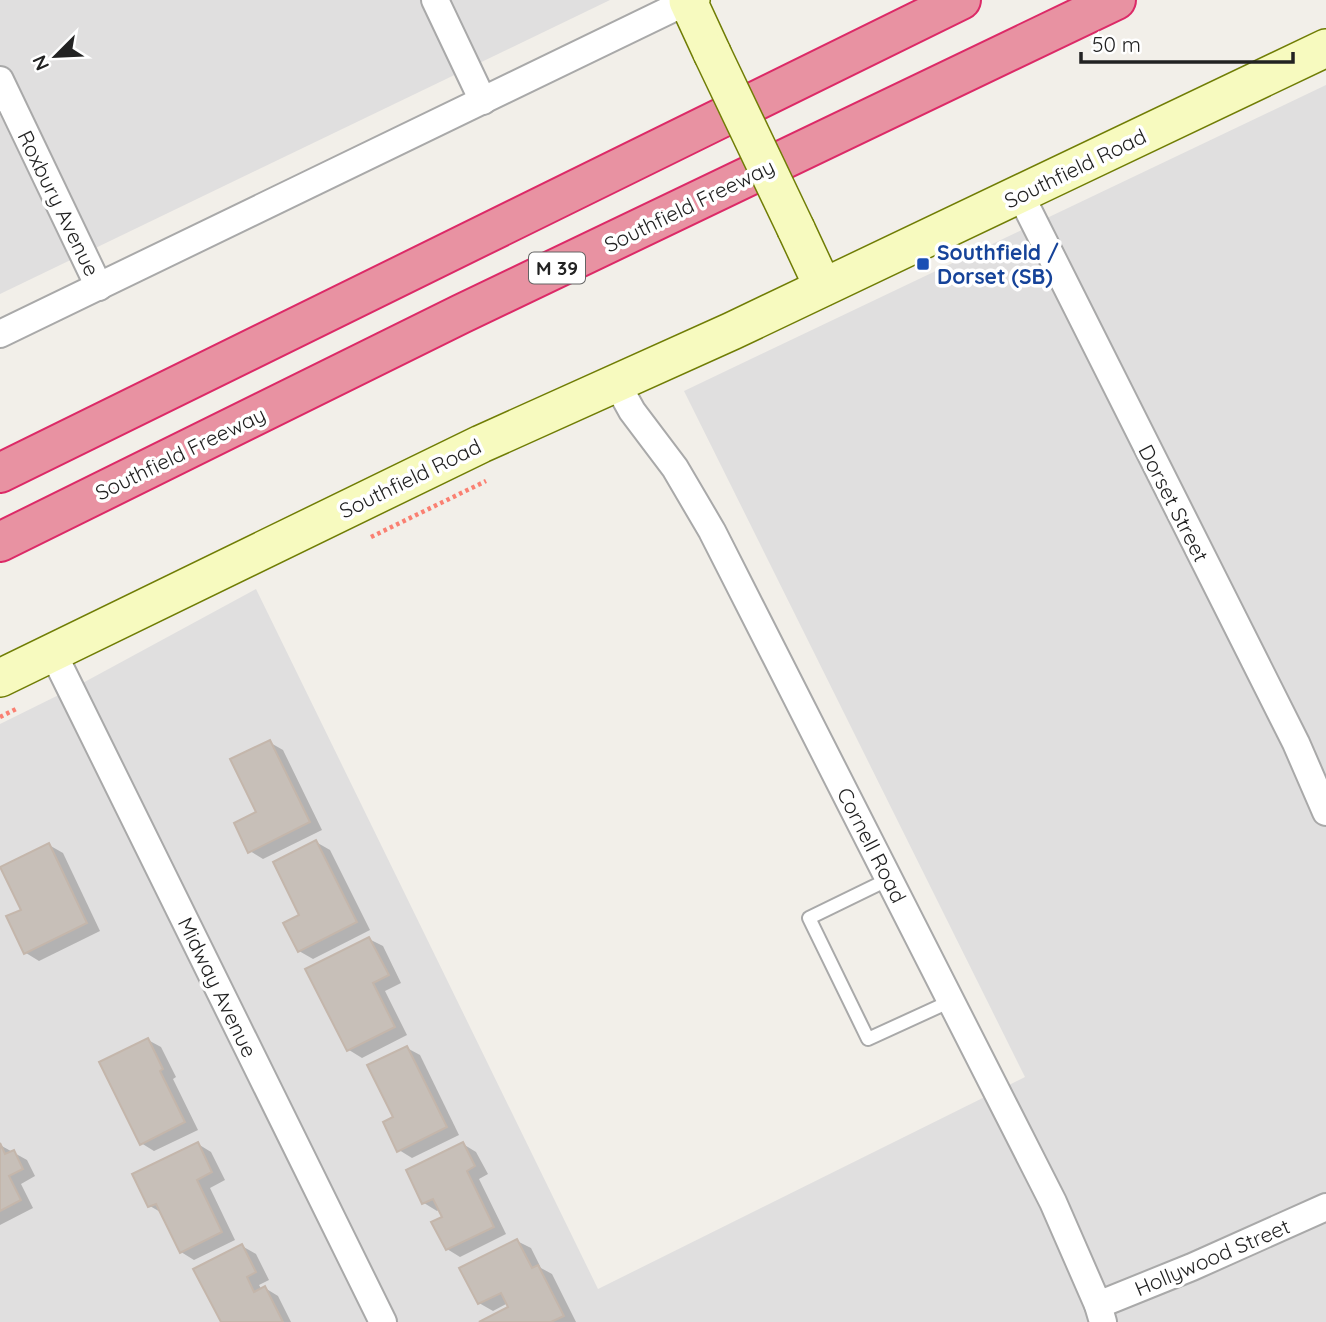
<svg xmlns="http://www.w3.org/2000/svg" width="1326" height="1322" font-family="Quicksand,sans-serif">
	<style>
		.residential { fill: #e0dfdf }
		.shadow { fill: #0003 }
		.building { fill: #c7bfb8; stroke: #c4b6ab; stroke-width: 2 }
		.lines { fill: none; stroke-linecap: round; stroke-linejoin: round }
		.service-casing { stroke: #a9a9a9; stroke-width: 16 }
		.minor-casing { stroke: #a9a9a9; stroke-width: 30 }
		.secondary-casing { stroke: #707d05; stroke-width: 40 }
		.motorway-casing { stroke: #dc2a67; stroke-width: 42 }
		.path { stroke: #fa8072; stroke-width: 4.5; stroke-dasharray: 3.5 3.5; stroke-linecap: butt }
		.service { stroke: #fff; stroke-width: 12 }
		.minor { stroke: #fff; stroke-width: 26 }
		.secondary { stroke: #f7fabf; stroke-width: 37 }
		.motorway { stroke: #e892a2; stroke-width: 38 }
		.secondary-bridge-casing { stroke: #707d05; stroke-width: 40; stroke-linecap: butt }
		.secondary-bridge { stroke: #f7fabf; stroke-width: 37 }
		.transit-dot { fill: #1a4fb4; stroke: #fff; stroke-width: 2.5 }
		.labels { text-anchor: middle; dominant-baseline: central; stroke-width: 7; stroke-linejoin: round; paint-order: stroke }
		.shield { fill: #fff; stroke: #646464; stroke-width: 2 }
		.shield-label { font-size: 19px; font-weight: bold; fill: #222 }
		.street-label { font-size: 21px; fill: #222; stroke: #fff }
		.transit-label { font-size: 21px; font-weight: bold; fill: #164399; stroke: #fff; text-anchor: start }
	</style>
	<rect width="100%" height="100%" fill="#f2efe9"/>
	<g class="residential">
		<polygon points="0,0 610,0 0,294"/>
		<polygon points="1326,85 1326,1322 0,1322 0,724 79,685 256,589 598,1289 1025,1077 684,391"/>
	</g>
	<g class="shadow">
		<polygon points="269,742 283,750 322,830 263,859 250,851 259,813"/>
		<polygon points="316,842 330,850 370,930 313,959 299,951 302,916"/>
		<polygon points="49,845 63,853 100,931 39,961 26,953 23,911"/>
		<polygon points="369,939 383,946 401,983 385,991 407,1035 362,1058 349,1050"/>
		<polygon points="148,1040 161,1047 176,1077 173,1079 198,1130 154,1151 141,1143"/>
		<polygon points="407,1048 420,1055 459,1135 412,1158 399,1150"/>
		<polygon points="198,1144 211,1152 225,1180 210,1188 235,1240 194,1260 181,1252 162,1213 150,1206"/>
		<polygon points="463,1144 476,1152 488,1174 479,1179 506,1234 460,1257 447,1249 444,1218 440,1209 437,1211 424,1203"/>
		<polygon points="0,1145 27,1160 35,1176 21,1184 33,1208 0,1225"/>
		<polygon points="517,1241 531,1248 541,1268 552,1274 576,1322 483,1322 510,1308 508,1303 493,1311 479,1303"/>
		<polygon points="242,1246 256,1254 269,1280 259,1285 262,1290 265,1288 278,1296 291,1322 222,1322"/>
	</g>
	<g class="building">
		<polygon points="270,740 310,822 248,853 234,823 256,812 230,759"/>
		<polygon points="316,840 357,922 298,952 283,923 299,915 273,862"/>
		<polygon points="49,843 87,923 24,954 6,916 21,910 0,867"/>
		<polygon points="369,937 389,975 373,983 395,1027 347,1051 305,969"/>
		<polygon points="148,1038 163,1069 160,1071 185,1122 140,1145 99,1062"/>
		<polygon points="407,1046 447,1127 397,1152 383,1122 393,1117 367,1065"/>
		<polygon points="198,1142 212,1172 197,1180 222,1232 180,1253 156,1204 148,1207 132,1174"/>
		<polygon points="463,1142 475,1166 467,1171 494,1227 446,1250 431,1222 442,1217 433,1199 422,1204 406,1170"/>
		<polygon points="0,1143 5,1154 14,1150 23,1169 9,1176 21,1200 0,1211"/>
		<polygon points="517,1239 532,1268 538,1265 564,1316 551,1322 479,1322 508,1307 501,1293 478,1304 459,1268"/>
		<polygon points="242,1244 256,1272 247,1277 254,1292 265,1286 283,1322 221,1322 193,1269"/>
	</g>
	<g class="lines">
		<g class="service-casing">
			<polyline id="service" points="889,879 809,918 868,1039 951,1001"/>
		</g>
		<g class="minor-casing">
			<g id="minor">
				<polyline points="435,0 483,101"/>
				<polyline points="0,80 99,287"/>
				<polyline points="1020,194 1296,743 1326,812"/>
				<polyline points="0,334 688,1"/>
				<polyline points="616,382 632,411 675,468 712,531 1053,1202 1098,1305 1103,1322"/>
				<polyline points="53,653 383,1322"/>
				<polyline points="1098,1305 1192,1267 1326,1207"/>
			</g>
		</g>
		<g class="secondary-casing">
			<g id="secondary">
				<polyline points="691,0 688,1 712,53"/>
				<polyline points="796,229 823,287"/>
				<polyline points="0,678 481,444 732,331 1326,48"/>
			</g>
		</g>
		<g class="motorway-casing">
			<g id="motorway">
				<polyline points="0,473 961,0"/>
				<polyline points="0,542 461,314 1116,0"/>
			</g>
		</g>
		<g class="path">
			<polyline points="371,537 486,481"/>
			<polyline points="0,717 18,708"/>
		</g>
		<use href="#service" class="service"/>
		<use href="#minor" class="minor"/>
		<use href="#secondary" class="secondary"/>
		<use href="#motorway" class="motorway"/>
		<g class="secondary-bridge-casing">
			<polyline id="secondary-bridge" points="712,53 796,229"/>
		</g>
		<use href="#secondary-bridge" class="secondary-bridge"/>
	</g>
	<rect class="transit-dot" x="916" y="257" width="14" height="14" rx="3.5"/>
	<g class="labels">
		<rect class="shield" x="529" y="252.5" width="56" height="31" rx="5"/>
		<g class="shield-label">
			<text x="557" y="268">M 39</text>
		</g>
		<g class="street-label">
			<text transform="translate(1075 168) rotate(-26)">Southfield Road</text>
			<text transform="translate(59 203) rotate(64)">Roxbury Avenue</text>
			<text transform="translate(689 205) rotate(-26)">Southfield Freeway</text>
			<text transform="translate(180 453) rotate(-26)">Southfield Freeway</text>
			<text transform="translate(410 478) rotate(-26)">Southfield Road</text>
			<text transform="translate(1174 503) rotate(63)">Dorset Street</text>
			<text transform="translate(872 845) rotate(63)">Cornell Road</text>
			<text transform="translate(218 987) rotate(64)">Midway Avenue</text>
			<text transform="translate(1212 1257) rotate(-23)">Hollywood Street</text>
		</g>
		<g class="transit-label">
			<text x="937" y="252">Southfield /<tspan x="937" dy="24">Dorset (SB)</tspan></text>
		</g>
	</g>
	<g transform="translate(56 56) rotate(246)" stroke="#ffffff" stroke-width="5" paint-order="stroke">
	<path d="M0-5L12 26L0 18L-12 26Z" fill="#222222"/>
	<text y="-10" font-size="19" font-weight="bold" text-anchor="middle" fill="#222222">N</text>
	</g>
	<path d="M1081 52v10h212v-10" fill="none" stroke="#222222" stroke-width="3.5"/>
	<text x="1092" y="52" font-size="21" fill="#222222" stroke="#ffffff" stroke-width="5" paint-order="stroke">50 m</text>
</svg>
